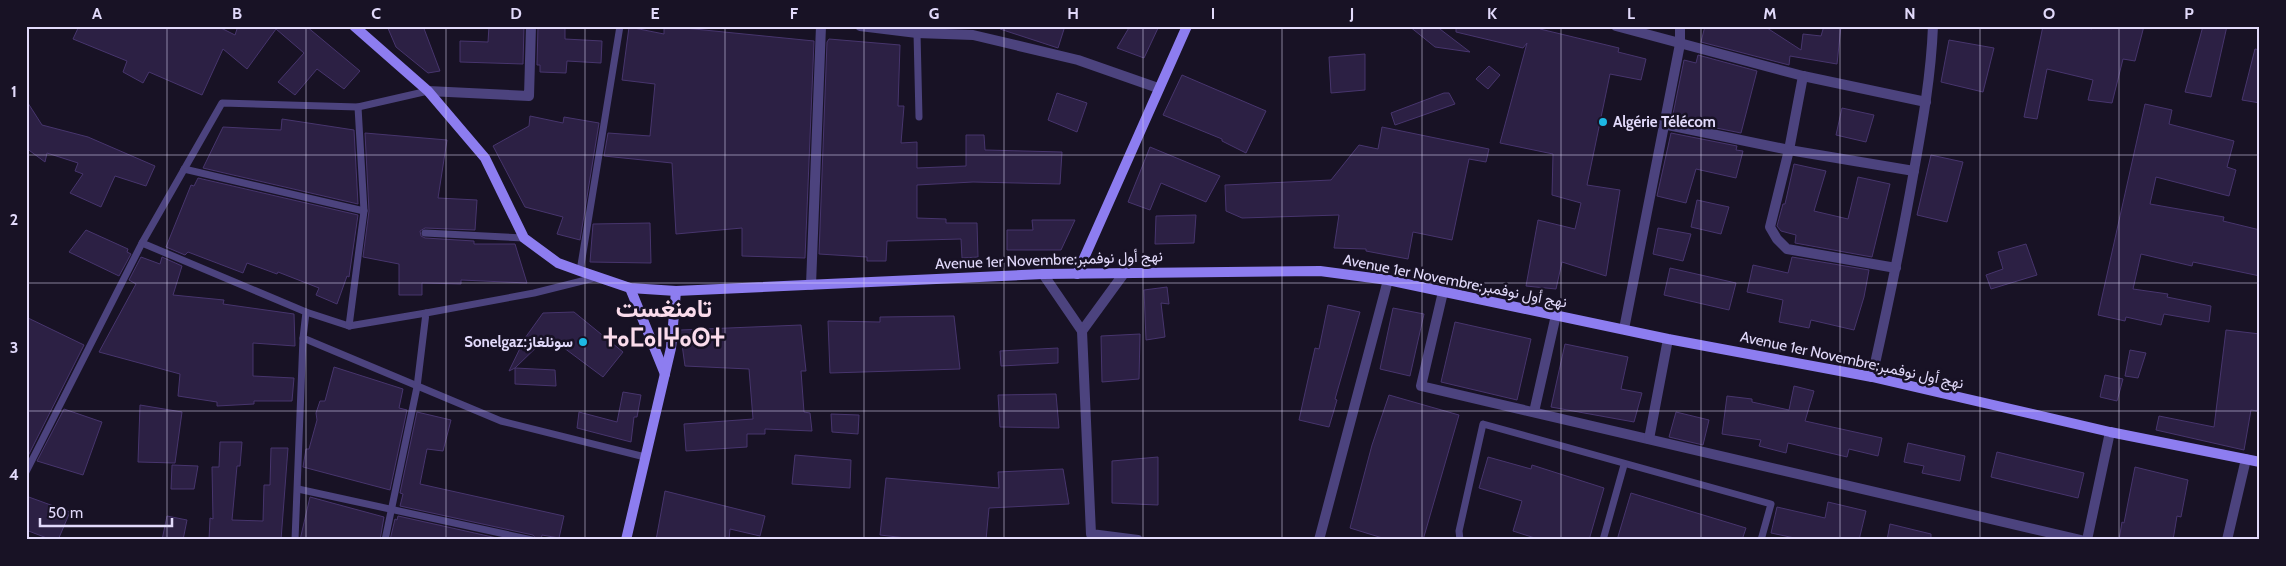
<svg xmlns="http://www.w3.org/2000/svg" width="2286" height="566" font-family="Cabin,Vazirmatn,'Noto Sans Tifinagh',sans-serif">
	<style>
		.building { fill: #2c2044; stroke: #47356d }
		.lines { fill: none; stroke-linecap: round; stroke-linejoin: round }
		.lane { stroke: #4c437e; stroke-width: 7 }
		.street { stroke: #4c437e; stroke-width: 10 }
		.secondary { stroke: #8d7df0; stroke-width: 10 }
		.grid { fill: none; stroke: #e2dafb; stroke-width: 1; stroke-opacity: 0.55 }
		.poi-dot { fill: #1db8e4; stroke: #181225; stroke-width: 2 }
		.labels { text-anchor: middle; dominant-baseline: central; stroke-width: 5; stroke-linejoin: round; paint-order: stroke }
		.poi-label { font-size: 15px; font-weight: bold; fill: #e2dafb; stroke: #181225; text-anchor: start }
		.street-label { font-size: 15px; fill: #e2dafb; stroke: #181225 }
		.town-label { font-size: 25px; font-weight: bold; fill: #fbdcec; stroke: #181225 }
		.neatline { fill: none; stroke: #e2dafb; stroke-width: 2 }
		.grid-label { font-size: 16px; text-anchor: middle; font-weight: bold; fill: #e2dafb }
	</style>
	<rect width="100%" height="100%" fill="#181225"/>
	<g class="building">
		<polygon points="79,26 217,26 235,35 238,26 306,26 360,71 344,89 317,69 295,95 278,82 304,53 276,29 247,69 223,49 202,95 149,72 143,83 123,72 127,61 73,39"/>
		<polygon points="387,26 423,26 440,71 428,73 396,47"/>
		<polygon points="489,26 524,26 523,64 460,62 460,41 488,42"/>
		<polygon points="538,26 565,26 565,39 602,41 601,63 567,61 566,73 540,72 540,65 537,65"/>
		<polygon points="664,26 814,41 805,258 742,256 742,228 676,234 672,163 604,156 608,133 650,136 655,84 622,80 629,27 664,34"/>
		<polygon points="1001,26 1065,26 1058,48 1000,29"/>
		<polygon points="1130,26 1159,26 1144,58 1117,48"/>
		<polygon points="1409,26 1436,26 1470,52 1435,47"/>
		<polygon points="1456,26 1542,26 1540,29 1619,48 1618,52 1646,59 1641,80 1610,74 1587,185 1620,190 1606,276 1562,262 1556,289 1526,286 1538,220 1575,229 1581,203 1552,195 1553,154 1500,143 1527,43 1523,48 1456,32"/>
		<polygon points="1705,26 1764,26 1801,50 1803,34 1821,36 1824,26 1841,26 1837,64 1790,56 1789,65 1701,42"/>
		<polygon points="2043,26 2078,26 2092,29 2092,26 2144,26 2135,61 2123,59 2112,103 2088,100 2093,80 2047,69 2037,119 2024,117"/>
		<polygon points="2203,26 2227,26 2211,97 2185,92"/>
		<polygon points="829,39 900,45 898,106 904,106 901,143 917,142 917,168 966,166 966,135 984,135 985,150 1062,152 1060,184 973,182 917,185 917,218 946,219 946,223 977,223 978,257 962,258 961,239 887,241 886,261 867,261 867,257 819,254 827,42"/>
		<polygon points="1949,40 1994,48 1983,92 1941,82"/>
		<polygon points="2255,49 2260,50 2260,103 2242,100"/>
		<polygon points="1365,54 1365,90 1331,93 1329,57"/>
		<polygon points="1698,55 1757,71 1741,133 1672,119 1684,60 1696,63"/>
		<polygon points="1489,66 1500,75 1488,89 1476,79"/>
		<polygon points="1182,75 1266,111 1246,153 1222,141 1222,139 1163,115"/>
		<polygon points="1057,93 1087,103 1077,132 1048,120"/>
		<polygon points="1444,93 1449,93 1455,104 1395,125 1391,113"/>
		<polygon points="26,100 42,125 88,137 155,166 146,186 115,176 101,207 70,193 83,174 75,171 78,163 47,153 45,162 26,148"/>
		<polygon points="2145,104 2172,110 2169,124 2234,141 2227,167 2236,170 2229,196 2156,177 2150,204 2224,217 2223,221 2260,230 2260,276 2193,262 2192,266 2141,254 2133,289 2168,294 2167,297 2211,306 2209,322 2164,314 2161,325 2126,317 2125,321 2098,315"/>
		<polygon points="1842,108 1874,115 1866,142 1836,135"/>
		<polygon points="530,116 563,123 564,117 599,123 580,240 557,234 563,217 525,207 493,146 529,126"/>
		<polygon points="282,119 354,130 358,204 203,168 223,127 281,130"/>
		<polygon points="1382,127 1489,149 1486,162 1469,159 1452,240 1413,232 1408,259 1366,251 1366,249 1334,248 1339,215 1242,218 1226,211 1225,185 1331,180 1359,145 1378,149"/>
		<polygon points="365,133 447,140 438,198 477,200 475,230 425,228 420,231 421,236 425,238 474,241 474,244 515,244 527,283 461,280 461,284 422,283 422,295 399,295 399,264 363,257 369,211"/>
		<polygon points="1671,133 1737,146 1736,150 1743,151 1736,178 1696,169 1686,203 1657,196"/>
		<polygon points="1150,147 1220,176 1206,202 1161,183 1150,210 1128,202"/>
		<polygon points="1931,155 1963,162 1947,222 1917,215"/>
		<polygon points="1794,164 1826,171 1814,211 1848,219 1858,177 1890,184 1872,257 1795,243 1796,235 1781,231 1777,226 1783,204 1785,204"/>
		<polygon points="198,178 358,215 349,277 347,276 337,304 316,295 319,288 278,272 277,274 247,263 243,273 188,252 185,255 166,247 191,185 194,186"/>
		<polygon points="1697,200 1729,207 1721,234 1691,227"/>
		<polygon points="1196,215 1194,243 1155,244 1156,216"/>
		<polygon points="1032,220 1075,220 1061,250 1007,250 1007,230 1033,230"/>
		<polygon points="650,223 651,263 590,262 593,224"/>
		<polygon points="1658,228 1691,234 1683,261 1653,254"/>
		<polygon points="86,230 128,249 127,252 131,254 119,276 69,252"/>
		<polygon points="2026,244 2037,275 1991,289 1986,275 2003,269 1998,252"/>
		<polygon points="141,257 160,264 162,257 182,266 173,295 224,300 223,304 294,314 295,346 253,343 253,376 294,378 292,401 254,401 254,404 217,406 217,402 178,396 180,374 99,352 136,284 129,280"/>
		<polygon points="1792,257 1869,270 1864,297 1854,330 1811,320 1809,328 1779,322 1783,300 1747,292 1753,265 1788,273"/>
		<polygon points="1670,268 1736,283 1729,310 1664,295"/>
		<polygon points="1167,287 1169,304 1161,303 1165,337 1146,340 1144,290"/>
		<polygon points="1328,305 1360,312 1335,399 1337,400 1329,427 1299,420 1315,348 1319,349"/>
		<polygon points="1393,308 1424,314 1410,376 1380,369"/>
		<polygon points="574,312 623,352 603,377 548,336 515,368 555,370 556,386 515,384 515,368 509,371 525,338 543,313"/>
		<polygon points="954,316 960,369 830,373 828,321 880,322 880,317"/>
		<polygon points="26,317 84,345 27,458 26,458"/>
		<polygon points="1455,322 1531,339 1517,400 1441,382"/>
		<polygon points="801,325 806,371 801,371 804,412 810,413 812,431 765,429 765,434 747,434 747,447 686,451 684,424 753,419 749,369 685,366 680,330"/>
		<polygon points="2226,330 2260,334 2260,399 2257,411 2251,410 2244,450 2156,430 2159,416 2214,427"/>
		<polygon points="1140,334 1139,379 1102,382 1101,336"/>
		<polygon points="1565,344 1628,357 1621,389 1642,393 1634,422 1551,407"/>
		<polygon points="1058,348 1058,363 1001,366 1000,351"/>
		<polygon points="2130,350 2146,353 2138,378 2125,376"/>
		<polygon points="334,367 403,389 399,408 407,410 390,490 303,467 306,449 309,449 317,420 316,413 320,401 325,401"/>
		<polygon points="2105,375 2123,379 2117,401 2100,397"/>
		<polygon points="1794,386 1814,391 1805,421 1882,438 1878,456 1849,449 1847,457 1788,443 1786,453 1759,446 1761,440 1722,434 1727,396 1752,399 1752,402 1789,410"/>
		<polygon points="623,392 641,395 637,417 634,417 631,442 577,428 579,412 617,422"/>
		<polygon points="1056,394 1059,428 1000,427 998,395"/>
		<polygon points="1389,395 1459,415 1423,540 1389,540 1350,528 1372,445"/>
		<polygon points="140,405 182,412 175,463 138,462"/>
		<polygon points="64,409 102,422 83,475 37,461"/>
		<polygon points="417,412 451,420 443,451 427,449 420,484 564,516 559,538 542,535 541,540 537,540 533,535 400,506 403,494 400,493"/>
		<polygon points="1676,412 1709,420 1703,445 1669,437"/>
		<polygon points="831,414 859,415 858,434 832,432"/>
		<polygon points="220,442 242,442 240,466 237,466 232,520 263,521 264,485 270,485 271,448 288,448 281,540 209,540 210,518 213,519 212,467 219,467"/>
		<polygon points="1908,443 1965,456 1960,481 1922,473 1924,466 1904,462"/>
		<polygon points="1997,452 2084,473 2078,498 1991,477"/>
		<polygon points="795,455 851,460 850,488 792,484"/>
		<polygon points="1158,457 1158,505 1112,503 1112,461"/>
		<polygon points="1488,457 1531,469 1532,465 1604,488 1589,540 1541,540 1513,531 1522,501 1479,488"/>
		<polygon points="172,465 198,466 194,489 171,489"/>
		<polygon points="2135,467 2188,480 2181,517 2177,516 2173,540 2119,540 2122,522 2124,523"/>
		<polygon points="1063,469 1069,504 989,508 986,540 923,540 880,535 886,478 999,488 998,472"/>
		<polygon points="665,491 765,516 760,536 730,529 729,540 656,540"/>
		<polygon points="1631,493 1746,528 1742,540 1617,540"/>
		<polygon points="26,496 70,512 58,540 52,540 26,530"/>
		<polygon points="310,497 384,517 380,540 300,540"/>
		<polygon points="1828,502 1866,511 1859,540 1804,540 1771,533 1777,507 1825,518"/>
		<polygon points="167,516 187,520 183,540 162,540"/>
		<polygon points="398,516 506,540 390,540 395,519 397,520"/>
		<polygon points="1890,524 1931,534 1931,540 1887,540"/>
	</g>
	<g class="lines">
		<g class="lane">
			<polyline points="917,33 919,117"/>
			<polyline points="184,169 364,211"/>
			<polyline points="425,233 524,238"/>
			<polyline points="142,243 306,312 303,338 295,540"/>
			<polyline points="580,271 620,26"/>
			<polyline points="306,312 349,326 426,313"/>
			<polyline points="349,326 364,211 358,107"/>
			<polyline points="303,338 501,421 645,457"/>
			<polyline points="26,472 142,243 222,103 358,107 428,91"/>
			<polyline points="298,489 532,540"/>
			<polyline points="385,540 417,387 426,313 534,293 598,277"/>
			<polyline points="1460,540 1459,531 1483,424 1771,504 1761,540"/>
			<polyline points="1603,540 1624,465"/>
		</g>
		<g class="street">
			<polyline points="860,26 917,33 973,35 1078,60 1158,88"/>
			<polyline points="1616,26 1803,76 1926,102"/>
			<polyline points="1803,76 1789,150 1770,227 1777,239 1787,249 1896,268"/>
			<polyline points="428,91 529,96 531,26"/>
			<polyline points="1663,124 1789,150 1914,171"/>
			<polyline points="1125,272 1082,331 1091,534 1138,540"/>
			<polyline points="1043,274 1082,331"/>
			<polyline points="811,285 821,26"/>
			<polyline points="1443,292 1421,386 2081,540"/>
			<polyline points="1624,329 1680,44 1680,26"/>
			<path d="M1872,377C1887,310 1901,244 1913,176C1922,126 1931,77 1933,26"/>
			<polyline points="1534,412 1556,315"/>
			<polyline points="1649,439 1668,339"/>
			<polyline points="1319,540 1388,280"/>
			<polyline points="2087,540 2110,432"/>
			<polyline points="2227,540 2246,459"/>
		</g>
		<g class="secondary">
			<polyline points="354,26 428,91 485,158 524,238 558,263 580,271 630,288 676,291 1043,274 1320,271 1388,280 1668,339 1872,377 2110,432 2260,462"/>
			<polyline points="1077,274 1187,26"/>
			<polyline points="630,288 665,374"/>
			<polyline points="626,540 671,348 676,291"/>
		</g>
	</g>
	<path class="grid" d="M167,26V540M306,26V540M446,26V540M585,26V540M725,26V540M864,26V540M1004,26V540M1143,26V540M1282,26V540M1422,26V540M1561,26V540M1701,26V540M1840,26V540M1980,26V540M2119,26V540M26,155H2260M26,283H2260M26,411H2260"/>
	<g class="poi-dot">
		<circle cx="1603" cy="122" r="5"/>
		<circle cx="583" cy="342" r="5"/>
	</g>
	<g class="labels">
		<g class="poi-label">
			<text x="1613" y="122">Algérie Télécom</text>
			<text x="573" y="342" text-anchor="end">Sonelgaz;سونلغاز</text>
		</g>
		<g class="street-label">
			<text transform="translate(1049 260) rotate(-2)">Avenue 1er Novembre;نهج أول نوفمبر</text>
			<text transform="translate(1455 281) rotate(11)">Avenue 1er Novembre;نهج أول نوفمبر</text>
			<text transform="translate(1852 360) rotate(12)">Avenue 1er Novembre;نهج أول نوفمبر</text>
		</g>
		<g class="town-label">
			<text x="664" y="308">تامنغست<tspan x="664" dy="29">ⵜⴰⵎⴰⵏⵖⴰⵙⵜ</tspan></text>
		</g>
	</g>
	<rect width="2286" height="566" fill="none" stroke="#181225" stroke-width="55"/>
	<path d="M40 518v8h132v-8" fill="none" stroke="#e2dafb" stroke-width="2.5"/>
	<text x="48" y="518" font-size="15" fill="#e2dafb" stroke="#181225" stroke-width="4" paint-order="stroke">50 m</text>
	<rect x="28" y="28" width="2230" height="510" class="neatline"/>
	<g class="grid-label">
		<text x="97" y="19">A</text>
		<text x="237" y="19">B</text>
		<text x="376" y="19">C</text>
		<text x="516" y="19">D</text>
		<text x="655" y="19">E</text>
		<text x="794" y="19">F</text>
		<text x="934" y="19">G</text>
		<text x="1073" y="19">H</text>
		<text x="1213" y="19">I</text>
		<text x="1352" y="19">J</text>
		<text x="1492" y="19">K</text>
		<text x="1631" y="19">L</text>
		<text x="1770" y="19">M</text>
		<text x="1910" y="19">N</text>
		<text x="2049" y="19">O</text>
		<text x="2189" y="19">P</text>
		<text x="14" y="97">1</text>
		<text x="14" y="225">2</text>
		<text x="14" y="353">3</text>
		<text x="14" y="480">4</text>
	</g>
</svg>
